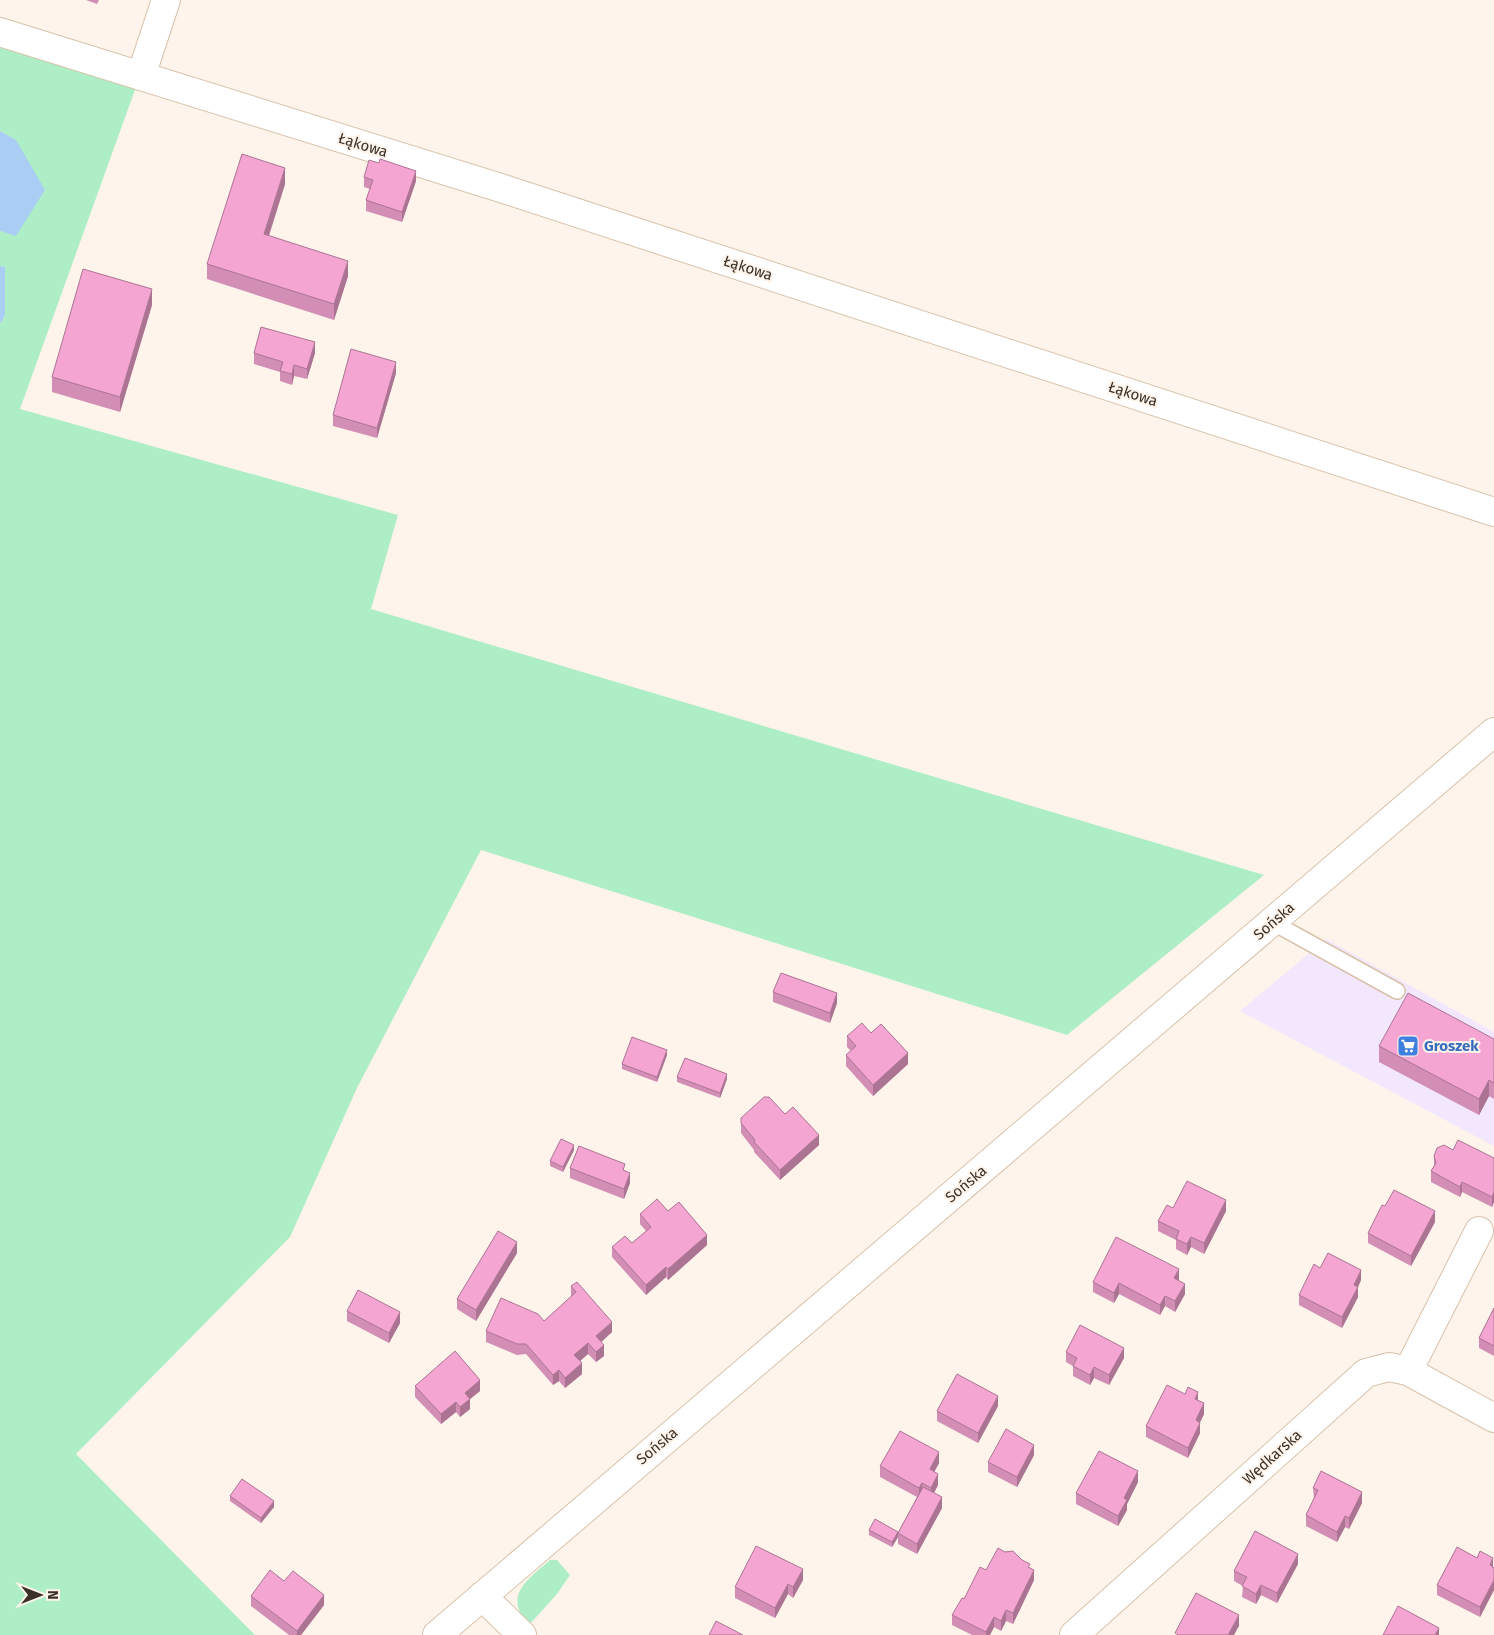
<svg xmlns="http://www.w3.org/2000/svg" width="1494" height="1635" font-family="'Fira Sans',sans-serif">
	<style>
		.commercial { fill: #f2e7fc }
		.green { fill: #aeeec6 }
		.water { fill: #aacef3 }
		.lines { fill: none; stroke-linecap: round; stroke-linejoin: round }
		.service-casing { stroke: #d9c2aa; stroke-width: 18 }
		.minor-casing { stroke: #d9c2aa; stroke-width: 30 }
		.tertiary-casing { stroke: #d9c2aa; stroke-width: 30 }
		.service { stroke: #fff; stroke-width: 15 }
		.minor { stroke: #fff; stroke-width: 28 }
		.tertiary { stroke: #fff; stroke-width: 28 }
		.wall { fill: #d28eb5 }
		.shaded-wall { fill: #ab7493 }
		.building { fill: #f4a5d2; stroke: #ab7493 }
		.labels { text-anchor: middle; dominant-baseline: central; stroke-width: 4; stroke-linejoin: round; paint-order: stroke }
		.street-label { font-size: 15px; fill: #3b3128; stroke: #fef4eb }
		.shop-label { font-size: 15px; font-weight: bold; fill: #366cbe; stroke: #fef4eb; text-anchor: start }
	</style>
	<rect width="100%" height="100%" fill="#fef4eb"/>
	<polygon class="commercial" points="1326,939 1494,1032 1494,1146 1240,1011"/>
	<g class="green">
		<polygon points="0,46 136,87 20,409 398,515 371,609 1264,875 1067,1035 481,850 357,1088 290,1237 76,1454 255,1635 0,1635 0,324 5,315 5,267 0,266 0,231 16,235 16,140 0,131"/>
		<path d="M550,1560H557L570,1575L557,1594L529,1625C502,1596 528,1579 550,1560Z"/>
	</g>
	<g class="water">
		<polygon points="0,131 16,140 45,190 16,236 0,231"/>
		<polygon points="0,266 5,267 5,315 0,324"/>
	</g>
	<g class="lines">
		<g class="service-casing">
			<polyline id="service" points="1272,922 1397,991"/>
		</g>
		<g class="minor-casing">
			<g id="minor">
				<polyline points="0,32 507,190 1494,512"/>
				<polyline points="141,76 166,0"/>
				<polyline points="1408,1371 1479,1231"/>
				<polyline points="482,1596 522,1635"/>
				<polyline points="1074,1635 1366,1373 1389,1367 1408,1371 1494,1418"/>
			</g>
		</g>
		<g class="tertiary-casing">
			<polyline id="tertiary" points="437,1635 1494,732"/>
		</g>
		<use href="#service" class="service"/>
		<use href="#minor" class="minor"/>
		<use href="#tertiary" class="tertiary"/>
	</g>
	<g class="wall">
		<polygon points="86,0 99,0 97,4"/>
		<polygon points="379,163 416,181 402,222 366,211 366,200 370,189 364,187 364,177"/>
		<polygon points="285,184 269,236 348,276 334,320 207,279 207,264"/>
		<polygon points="152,305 120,412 52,392 52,377"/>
		<polygon points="254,353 315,353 307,379 294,376 292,385 280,381 280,372 254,364"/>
		<polygon points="396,373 377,438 333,426 333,415"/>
		<polygon points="773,992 837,1003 830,1023 773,1002"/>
		<polygon points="871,1033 908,1064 873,1096 846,1066 846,1055 851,1051 847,1047 847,1036"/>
		<polygon points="1494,1039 1494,1099 1489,1096 1479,1115 1379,1062 1379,1046"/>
		<polygon points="667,1055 657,1082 622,1069 622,1064"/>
		<polygon points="677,1077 727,1079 720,1098 677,1082"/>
		<polygon points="785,1114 819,1145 780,1180 754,1152 754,1150 741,1133 741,1118"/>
		<polygon points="574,1150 563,1172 550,1166 550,1161"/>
		<polygon points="1453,1150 1494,1158 1494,1202 1492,1207 1462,1192 1460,1197 1431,1182 1431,1171 1434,1166 1434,1156"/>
		<polygon points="570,1168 625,1170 630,1183 624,1199 570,1178"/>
		<polygon points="1385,1206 1435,1222 1411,1266 1368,1243 1368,1233"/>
		<polygon points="1173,1208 1226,1211 1204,1254 1191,1247 1187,1255 1176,1249 1176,1240 1158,1231 1158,1221"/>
		<polygon points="668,1211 707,1245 668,1280 666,1277 646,1295 612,1257 612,1247 632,1243 646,1231 640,1224 640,1214"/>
		<polygon points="517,1253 476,1321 457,1309 457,1299"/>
		<polygon points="1320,1268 1361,1280 1358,1287 1358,1297 1342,1328 1299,1305 1299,1295"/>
		<polygon points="1178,1280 1185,1294 1175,1312 1165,1306 1160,1315 1119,1294 1114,1303 1093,1292 1093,1282 1179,1280"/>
		<polygon points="571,1286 612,1332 601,1342 604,1356 596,1362 588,1354 580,1361 582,1374 565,1388 559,1381 553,1385 526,1354 517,1355 486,1342 486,1331 544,1321 571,1297"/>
		<polygon points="1494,1308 1494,1356 1479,1348 1479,1338"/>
		<polygon points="347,1311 400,1323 389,1343 347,1321"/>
		<polygon points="1066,1352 1124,1358 1109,1385 1094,1378 1090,1385 1073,1376 1073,1366 1066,1362"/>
		<polygon points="415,1386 480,1391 470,1399 470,1409 460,1417 456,1412 441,1424 415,1397"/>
		<polygon points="1198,1401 1204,1414 1200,1422 1200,1433 1188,1458 1146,1437 1146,1426"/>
		<polygon points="998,1406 978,1443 937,1421 937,1411"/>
		<polygon points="1034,1455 1017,1487 988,1472 988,1462"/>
		<polygon points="939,1463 934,1472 938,1485 934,1493 942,1508 917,1554 898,1544 898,1537 892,1547 869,1535 869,1530 898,1533 917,1497 880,1477 880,1466"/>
		<polygon points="1138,1482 1127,1504 1127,1510 1118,1526 1076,1504 1076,1493"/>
		<polygon points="1313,1488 1362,1503 1349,1529 1345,1527 1337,1542 1306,1526 1306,1515 1314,1499"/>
		<polygon points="230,1496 274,1507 261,1523 230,1501"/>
		<polygon points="1298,1564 1277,1603 1261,1595 1256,1604 1242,1597 1243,1586 1234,1581 1234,1571"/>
		<polygon points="1030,1567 1034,1580 1013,1624 1006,1621 1001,1631 994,1627 990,1635 972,1635 952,1625 952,1615 964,1599"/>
		<polygon points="1493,1567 1494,1568 1494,1590 1480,1617 1437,1595 1437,1585"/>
		<polygon points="803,1580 793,1598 788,1594 775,1618 735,1598 735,1587"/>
		<polygon points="284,1581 324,1605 301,1635 289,1635 251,1606 251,1596"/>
	</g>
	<g class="shaded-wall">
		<polygon points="285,168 285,184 264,250 264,234"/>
		<polygon points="416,171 416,181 402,222 402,212"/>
		<polygon points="348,261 348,276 334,320 334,304"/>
		<polygon points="152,289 152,305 120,412 120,397"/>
		<polygon points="315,342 315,353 307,379 307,369"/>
		<polygon points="396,362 396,373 377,438 377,428"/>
		<polygon points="294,365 294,376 292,385 292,374"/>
		<polygon points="837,993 837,1003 830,1023 830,1013"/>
		<polygon points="667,1050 667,1055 657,1082 657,1077"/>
		<polygon points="908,1053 908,1064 873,1096 873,1085"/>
		<polygon points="727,1074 727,1079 720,1098 720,1093"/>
		<polygon points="1489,1080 1489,1096 1479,1115 1479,1099"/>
		<polygon points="819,1135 819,1145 780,1180 780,1170"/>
		<polygon points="574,1145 574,1150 563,1172 563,1167"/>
		<polygon points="630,1173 630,1183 624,1199 624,1189"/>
		<polygon points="1462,1182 1462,1192 1460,1197 1460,1187"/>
		<polygon points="1494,1192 1494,1202 1492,1207 1492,1197"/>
		<polygon points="1226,1200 1226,1211 1204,1254 1204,1243"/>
		<polygon points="1435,1211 1435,1222 1411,1266 1411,1256"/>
		<polygon points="707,1235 707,1245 668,1280 668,1269"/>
		<polygon points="1191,1237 1191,1247 1187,1255 1187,1244"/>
		<polygon points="517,1242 517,1253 476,1321 476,1310"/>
		<polygon points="666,1267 666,1277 646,1295 646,1285"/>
		<polygon points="1179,1269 1179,1280 1174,1289 1174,1278"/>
		<polygon points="1361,1270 1361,1280 1358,1287 1358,1297 1342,1328 1342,1317 1354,1285"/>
		<polygon points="1119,1283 1119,1294 1114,1303 1114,1293"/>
		<polygon points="1185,1284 1185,1294 1175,1312 1175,1301"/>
		<polygon points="1165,1296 1165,1306 1160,1315 1160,1305"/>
		<polygon points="400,1312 400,1323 389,1343 389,1333"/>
		<polygon points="612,1322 612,1332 596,1347 596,1336"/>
		<polygon points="588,1343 588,1354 574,1366 574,1355"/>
		<polygon points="604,1345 604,1356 596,1362 596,1352"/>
		<polygon points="1124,1348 1124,1358 1109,1385 1109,1375"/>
		<polygon points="582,1363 582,1374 565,1388 565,1378"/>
		<polygon points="1094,1367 1094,1378 1090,1385 1090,1375"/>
		<polygon points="559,1370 559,1381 553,1385 553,1375"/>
		<polygon points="480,1380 480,1391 470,1399 470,1409 460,1417 460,1407 465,1393"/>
		<polygon points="1198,1392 1198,1403 1195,1399"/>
		<polygon points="998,1396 998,1406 978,1443 978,1433"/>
		<polygon points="456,1402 456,1412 441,1424 441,1414"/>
		<polygon points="1204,1403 1204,1414 1196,1431 1196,1420"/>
		<polygon points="1200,1423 1200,1433 1188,1458 1188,1448"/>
		<polygon points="1034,1445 1034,1455 1017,1487 1017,1477"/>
		<polygon points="939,1452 939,1463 930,1480 930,1469"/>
		<polygon points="1138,1471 1138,1482 1127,1504 1127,1510 1118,1526 1118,1516 1124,1498"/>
		<polygon points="938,1474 938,1485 931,1498 931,1488"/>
		<polygon points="922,1483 922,1493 919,1498 919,1488"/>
		<polygon points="1362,1492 1362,1503 1349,1529 1349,1518"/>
		<polygon points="942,1497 942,1508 917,1554 917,1544"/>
		<polygon points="274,1501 274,1507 261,1523 261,1518"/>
		<polygon points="1345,1516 1345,1527 1337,1542 1337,1532"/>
		<polygon points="898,1532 898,1537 892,1547 892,1542"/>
		<polygon points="1298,1554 1298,1564 1277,1603 1277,1593"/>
		<polygon points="1493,1558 1493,1568 1490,1565"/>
		<polygon points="803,1569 803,1580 793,1598 793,1587"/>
		<polygon points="1034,1570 1034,1580 1013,1624 1013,1613"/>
		<polygon points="1494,1580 1494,1590 1480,1617 1480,1607"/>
		<polygon points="788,1584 788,1594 775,1618 775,1608"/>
		<polygon points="1261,1585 1261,1595 1256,1604 1256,1594"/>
		<polygon points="324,1595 324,1605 301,1635 297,1635 297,1631"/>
		<polygon points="1006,1610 1006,1621 1001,1631 1001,1621"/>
		<polygon points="1239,1615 1239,1626 1234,1635 1228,1635"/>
		<polygon points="994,1617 994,1627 990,1635 986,1635 986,1632"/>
		<polygon points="1439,1628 1439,1635 1435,1635"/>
	</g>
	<g class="building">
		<polygon points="242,154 285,168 264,234 348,261 334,304 207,264"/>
		<polygon points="380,159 416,171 402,212 366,200 373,180 364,177 369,160 379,163"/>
		<polygon points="83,269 152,289 120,397 52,377"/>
		<polygon points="261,327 315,342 307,369 294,365 292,374 280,371 283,362 254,353"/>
		<polygon points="351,349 396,362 377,428 333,415"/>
		<polygon points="781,973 837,993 830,1013 773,992"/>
		<polygon points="1408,993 1494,1039 1494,1083 1489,1080 1479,1099 1379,1046"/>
		<polygon points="862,1023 871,1033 881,1024 908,1053 873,1085 846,1055 856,1046 847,1036"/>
		<polygon points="632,1037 667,1050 657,1077 622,1064"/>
		<polygon points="685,1058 727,1074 720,1093 677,1077"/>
		<polygon points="764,1097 769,1097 785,1114 793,1107 819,1135 780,1170 754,1142 755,1140 741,1123 741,1118"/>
		<polygon points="561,1139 574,1145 563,1167 550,1161"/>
		<polygon points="1458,1140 1494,1158 1494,1192 1492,1197 1462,1182 1460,1187 1431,1171 1436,1163 1434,1156 1437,1148 1444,1145 1453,1150"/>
		<polygon points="579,1146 625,1164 623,1170 630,1173 624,1189 570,1168"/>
		<polygon points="1187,1181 1226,1200 1204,1243 1191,1237 1187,1244 1176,1239 1179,1231 1158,1221 1167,1205 1173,1208"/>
		<polygon points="1394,1190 1435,1211 1411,1256 1368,1233 1382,1205 1385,1206"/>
		<polygon points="657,1199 668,1211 679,1202 707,1235 668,1269 666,1267 646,1285 612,1247 625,1236 632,1243 651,1227 640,1214"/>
		<polygon points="498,1231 517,1242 476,1310 457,1299"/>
		<polygon points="1116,1237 1179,1269 1174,1278 1185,1284 1175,1301 1165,1296 1160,1305 1119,1283 1114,1293 1093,1282"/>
		<polygon points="1328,1253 1361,1270 1354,1285 1358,1287 1342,1317 1299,1295 1314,1264 1320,1268"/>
		<polygon points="577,1282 612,1322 596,1336 604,1345 596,1352 588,1343 574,1355 582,1363 565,1378 559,1370 553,1375 526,1344 517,1344 486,1331 501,1298 538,1314 544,1321 576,1292 571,1286"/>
		<polygon points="358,1290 400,1312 389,1333 347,1311"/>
		<polygon points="1494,1308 1494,1346 1479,1338"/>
		<polygon points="1080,1325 1124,1348 1109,1375 1094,1367 1090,1375 1073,1366 1077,1358 1066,1352"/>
		<polygon points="455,1351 480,1380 465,1393 470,1399 460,1407 456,1402 441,1414 415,1386"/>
		<polygon points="957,1374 998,1396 978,1433 937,1411"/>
		<polygon points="1167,1385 1185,1394 1188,1387 1198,1392 1195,1399 1204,1403 1196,1420 1200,1423 1188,1448 1146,1426"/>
		<polygon points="1006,1429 1034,1445 1017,1477 988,1462"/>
		<polygon points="900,1431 939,1452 930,1469 938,1474 931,1488 922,1483 919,1488 880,1466"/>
		<polygon points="1099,1451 1138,1471 1124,1498 1127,1500 1118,1516 1076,1493"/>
		<polygon points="1321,1471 1362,1492 1349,1518 1345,1516 1337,1532 1306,1515 1318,1490 1313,1488"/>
		<polygon points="242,1479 274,1501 261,1518 230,1496"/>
		<polygon points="923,1487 942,1497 917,1544 898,1533"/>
		<polygon points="875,1519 898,1532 892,1542 869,1530"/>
		<polygon points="1255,1531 1298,1554 1277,1593 1261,1585 1256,1594 1242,1586 1247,1577 1234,1571"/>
		<polygon points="756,1546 803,1569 793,1587 788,1584 775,1608 735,1587"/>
		<polygon points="1457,1547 1477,1558 1480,1551 1493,1558 1490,1565 1494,1568 1494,1580 1480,1607 1437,1585"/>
		<polygon points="998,1548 1005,1552 1013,1551 1022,1560 1030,1564 1028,1567 1034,1570 1013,1613 1006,1610 1001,1621 994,1617 986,1632 952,1615 962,1598 964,1599 980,1567 986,1570"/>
		<polygon points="270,1570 284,1581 293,1571 324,1595 297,1631 251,1596"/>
		<polygon points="1196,1593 1239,1615 1228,1635 1178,1635 1175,1633"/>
		<polygon points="1398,1606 1439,1628 1435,1635 1383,1635"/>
		<polygon points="716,1621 743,1635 709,1635"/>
	</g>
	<defs>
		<g id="supermarket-square" transform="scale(1.125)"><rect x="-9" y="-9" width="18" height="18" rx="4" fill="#3f7fe0" stroke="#fef4eb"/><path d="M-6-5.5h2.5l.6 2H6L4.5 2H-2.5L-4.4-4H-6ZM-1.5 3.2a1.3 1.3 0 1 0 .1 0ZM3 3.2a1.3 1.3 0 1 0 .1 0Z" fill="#fff"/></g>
	</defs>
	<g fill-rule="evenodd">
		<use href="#supermarket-square" x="1408" y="1046"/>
	</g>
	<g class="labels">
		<g class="street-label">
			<text transform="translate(363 145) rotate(17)">Łąkowa</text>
			<text transform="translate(748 268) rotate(18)">Łąkowa</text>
			<text transform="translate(1133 394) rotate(18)">Łąkowa</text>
			<text transform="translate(1274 921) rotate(-41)">Sońska</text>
			<text transform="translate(966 1184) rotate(-40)">Sońska</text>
			<text transform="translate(657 1446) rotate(-40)">Sońska</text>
			<text transform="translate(1272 1457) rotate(-42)">Wędkarska</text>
		</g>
		<g class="shop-label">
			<text x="1424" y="1046">Groszek</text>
		</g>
	</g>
	<g transform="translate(40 1595) rotate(90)" stroke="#fef4eb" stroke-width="4" paint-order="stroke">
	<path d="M0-4L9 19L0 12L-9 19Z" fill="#3b3128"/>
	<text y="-8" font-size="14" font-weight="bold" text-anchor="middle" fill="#3b3128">N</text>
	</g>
</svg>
